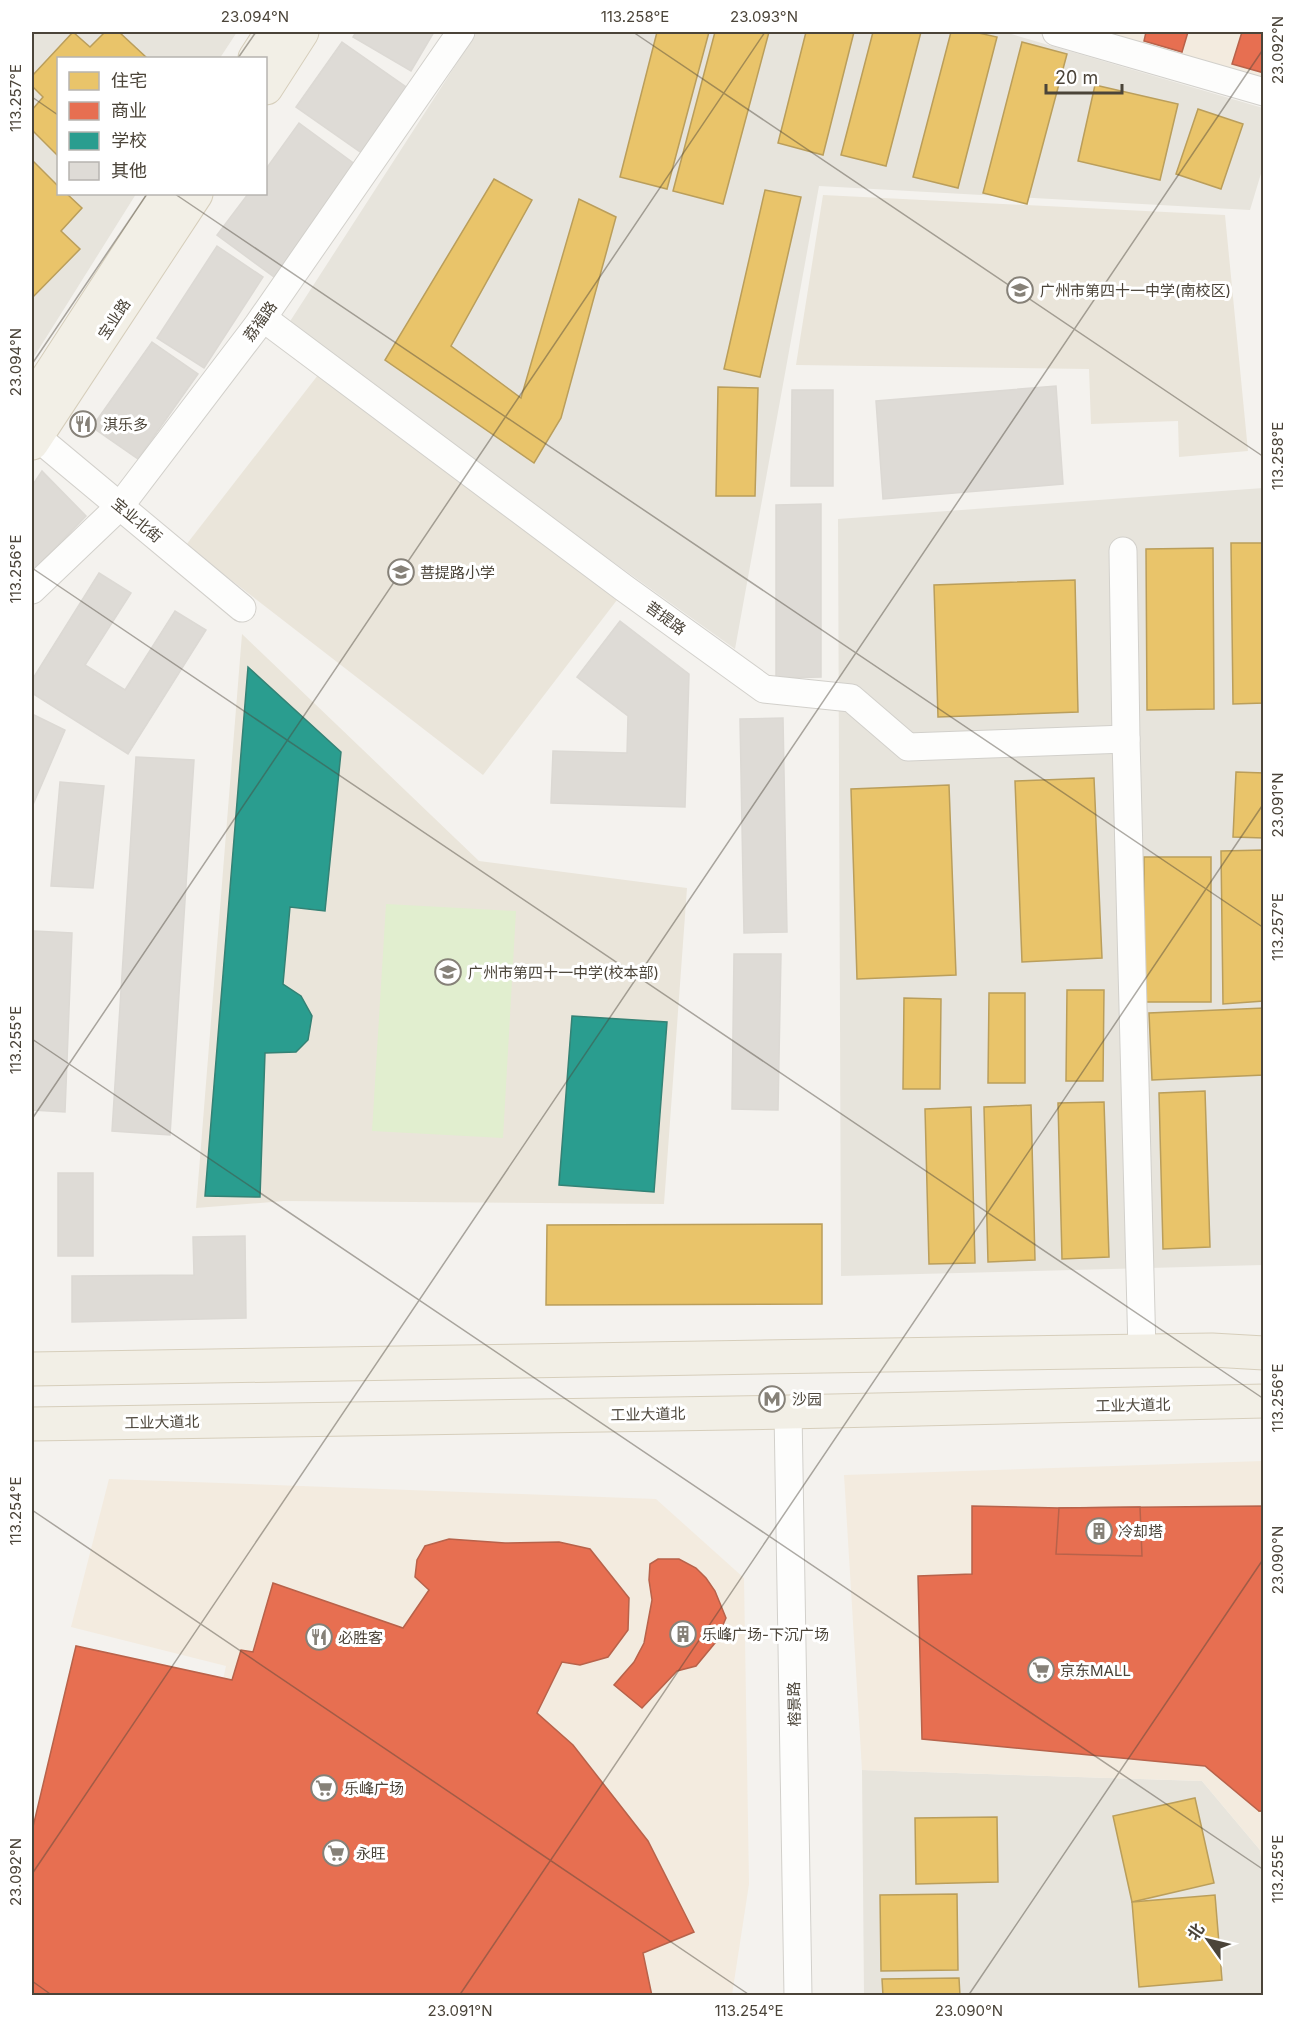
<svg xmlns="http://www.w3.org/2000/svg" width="1295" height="2027" font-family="Inter,'Noto Sans SC',sans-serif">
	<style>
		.residential { fill: #e7e4dc }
		.commercial { fill: #f3ebdf }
		.education { fill: #eae5da }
		.green { fill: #e1eecf }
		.homes { fill: #e9c46a; stroke: #ba9e5b; stroke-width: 1.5 }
		.shops { fill: #e76f51; stroke: #b8624a; stroke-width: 1.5 }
		.schools { fill: #2a9d8f; stroke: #348275; stroke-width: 1.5 }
		.building { fill: #dedbd6; stroke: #dcd9d4; stroke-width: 1.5 }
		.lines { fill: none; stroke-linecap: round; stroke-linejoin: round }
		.minor-casing { stroke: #d2d0cb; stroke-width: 29 }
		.major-casing { stroke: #d6cebb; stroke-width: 35 }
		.minor { stroke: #fdfdfc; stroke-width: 27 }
		.major { stroke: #f2efe6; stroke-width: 33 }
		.ticks { fill: none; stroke: #4b4439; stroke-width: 1.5; stroke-opacity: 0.45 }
		.labels { text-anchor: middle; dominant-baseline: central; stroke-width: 6; stroke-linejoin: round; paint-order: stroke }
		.poi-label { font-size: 15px; fill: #4b4439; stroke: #fff; text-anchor: start }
		.street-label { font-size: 15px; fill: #4b4439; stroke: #fff }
		.neatline { fill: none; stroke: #4b4439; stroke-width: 2 }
		.ticks-label { font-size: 15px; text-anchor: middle; fill: #4b4439 }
	</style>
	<rect width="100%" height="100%" fill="#f4f2ee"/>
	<g class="residential">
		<polygon points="32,32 237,32 220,58 58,58 58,194 136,194 32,360"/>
		<polygon points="477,32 1004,32 1263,108 1263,167 1250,210 819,186 735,649 494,477 287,326"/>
		<polygon points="1263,488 1263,1265 841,1276 838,519"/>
		<polygon points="862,1770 1202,1781 1260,1850 1264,1876 1263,1995 864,1995"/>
	</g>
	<g class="commercial">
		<polygon points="1075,32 1263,32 1263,86"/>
		<polygon points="1263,1461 1263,1876 1260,1850 1202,1781 862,1770 844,1475"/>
		<polygon points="109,1479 656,1499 744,1578 749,1884 732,1995 560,1995 209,1744 226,1666 71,1627"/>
	</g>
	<g class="education">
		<polygon points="823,195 1225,215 1248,451 1179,457 1178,421 1091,424 1089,369 796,365"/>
		<polygon points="318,375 617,600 483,775 186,545"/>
		<polygon points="242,634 479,861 687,888 664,1204 284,1201 196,1208"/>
	</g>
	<polygon class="green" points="386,904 516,911 503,1138 372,1131"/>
	<g class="homes">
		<polygon points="73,32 90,47 105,32 119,32 147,58 58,58 58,156 32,130 32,110 43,97 32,86 32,76"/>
		<polygon points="657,32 709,32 667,189 620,177"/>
		<polygon points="715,32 769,32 723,204 673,191"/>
		<polygon points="806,32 854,32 823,155 778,143"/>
		<polygon points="873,32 921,32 886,166 841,155"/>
		<polygon points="951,32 974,32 997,37 958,188 913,177"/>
		<polygon points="1022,42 1067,54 1027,204 983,193"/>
		<polygon points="1095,85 1178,104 1160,180 1078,161"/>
		<polygon points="1198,109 1243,124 1221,189 1176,174"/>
		<polygon points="32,160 58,186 58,194 67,194 82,208 61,231 80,249 32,298"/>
		<polygon points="494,179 532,200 451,346 521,398 579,199 616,217 561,418 534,463 385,360"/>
		<polygon points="765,190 801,197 760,377 724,369"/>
		<polygon points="718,387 758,388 755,496 716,496"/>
		<polygon points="1231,543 1264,543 1264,703 1233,704"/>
		<polygon points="1213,548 1214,709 1147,710 1146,549"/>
		<polygon points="1075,580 1078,712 938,717 934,585"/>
		<polygon points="1236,772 1264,773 1264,838 1233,837"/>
		<polygon points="1094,778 1102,958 1022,962 1015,781"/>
		<polygon points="949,785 956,975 857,979 851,789"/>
		<polygon points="1264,850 1264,1001 1223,1004 1221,851"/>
		<rect x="1144" y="857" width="67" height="145"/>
		<polygon points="1067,990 1104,990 1103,1081 1066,1081"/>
		<polygon points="989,993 1025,993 1025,1083 988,1083"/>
		<polygon points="904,998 941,999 940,1089 903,1089"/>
		<polygon points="1264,1008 1264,1075 1152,1080 1149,1013"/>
		<polygon points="1205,1091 1210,1247 1163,1249 1159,1093"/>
		<polygon points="1104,1102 1109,1257 1062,1259 1058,1103"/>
		<polygon points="1031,1105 1035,1260 988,1262 984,1107"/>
		<polygon points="971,1107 975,1263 929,1264 925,1109"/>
		<polygon points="822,1224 822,1304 546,1305 547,1225"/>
		<polygon points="1260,1598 1264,1598 1264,1811 1259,1811"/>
		<polygon points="139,1751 171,1805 145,1821 163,1851 107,1885 91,1859 60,1878 33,1834 69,1812 49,1780 88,1756 113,1797 128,1788 114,1766"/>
		<polygon points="1195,1798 1214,1883 1132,1902 1113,1816"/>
		<polygon points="997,1817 998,1882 916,1884 915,1818"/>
		<polygon points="957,1894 958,1970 881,1971 880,1895"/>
		<polygon points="1215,1895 1222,1980 1139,1987 1132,1902"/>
		<polygon points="96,1959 119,1996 85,1996 72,1974"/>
		<polygon points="46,1964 65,1996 32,1996 32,1973"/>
		<polygon points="959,1978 960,1996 883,1996 882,1979"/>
	</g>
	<g class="shops">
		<polygon points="1146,32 1188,32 1182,52 1144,41"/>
		<polygon points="1242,32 1264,32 1264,73 1232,64"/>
		<polygon points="972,1506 1059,1508 1264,1506 1264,1811 1259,1811 1205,1766 922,1739 918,1576 972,1574"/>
		<polygon points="1140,1507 1142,1556 1056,1554 1059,1508"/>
		<polygon points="449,1539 505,1543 559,1542 590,1549 629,1598 628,1630 608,1657 580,1665 562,1662 537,1713 573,1745 648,1841 694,1932 643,1953 652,1996 32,1996 32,1831 76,1646 232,1680 241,1650 253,1652 273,1583 403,1628 429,1590 415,1577 417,1560 425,1546"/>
		<polygon points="658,1559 679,1559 696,1568 706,1578 715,1591 726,1618 715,1643 696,1666 677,1671 642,1708 614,1685 634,1662 644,1643 652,1600 649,1580 650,1564"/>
	</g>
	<g class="schools">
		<polygon points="248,667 341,752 325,911 290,907 283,984 301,996 312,1016 308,1040 296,1052 265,1053 260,1197 205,1196"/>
		<polygon points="572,1016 667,1022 654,1192 559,1185"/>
	</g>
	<g class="building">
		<polygon points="356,32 434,32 411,71 353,37"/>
		<polygon points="342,42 409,89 363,154 296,107"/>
		<polygon points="299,123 356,165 274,277 217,235 248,194 266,194 266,169"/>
		<polygon points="217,246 263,277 204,368 157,338"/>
		<polygon points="152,342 198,374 138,459 92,427"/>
		<polygon points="1056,386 1063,484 883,499 876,401"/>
		<polygon points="792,390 833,390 833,486 791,486"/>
		<polygon points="42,471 86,516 32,572 32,486"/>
		<polygon points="821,504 821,677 776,678 776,505"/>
		<polygon points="99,573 131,593 85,665 125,690 175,611 206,630 128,754 32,693 32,680"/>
		<polygon points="620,621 689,674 685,807 551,803 553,751 627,753 628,716 577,677"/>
		<polygon points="32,714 65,730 32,807"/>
		<polygon points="783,718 787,932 744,933 740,719"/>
		<polygon points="136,757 194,760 170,1135 112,1131"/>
		<polygon points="60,782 104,786 93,888 51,886"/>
		<polygon points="34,931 72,933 65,1112 32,1110 32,979"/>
		<polygon points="734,954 781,954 778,1110 732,1109"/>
		<rect x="58" y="1173" width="35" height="83"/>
		<polygon points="245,1236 246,1318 72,1322 72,1276 194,1275 193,1237"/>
	</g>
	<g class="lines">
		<g class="minor-casing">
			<g id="minor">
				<polyline points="1056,32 1264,92"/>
				<polyline points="263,318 624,588 764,689 851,698 908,747 1126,739"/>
				<polyline points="32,433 242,608"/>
				<polyline points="1123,551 1126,739 1142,1351"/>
				<polyline points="32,590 120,506 257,326 461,32"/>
				<polyline points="788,1412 798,1996"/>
			</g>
		</g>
		<g class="major-casing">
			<g id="major">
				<polyline points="255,58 272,32"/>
				<polyline points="266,88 302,32"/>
				<polyline points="32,402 167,194"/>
				<polyline points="32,443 196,194"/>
				<polyline points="32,1369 1012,1353 1212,1350 1264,1353"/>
				<polyline points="32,1424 788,1412 1264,1401"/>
			</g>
		</g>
		<use href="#minor" class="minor"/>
		<use href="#major" class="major"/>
	</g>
	<path class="ticks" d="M633,32L1264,457M238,58L256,32M32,97L58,115M175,194L1264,928M32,364L147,194M32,568L1264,1399M32,1039L1264,1870M32,1119L765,32M32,1510L751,1996M32,1874L1264,48M32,1981L53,1996M459,1996L1264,803M968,1996L1264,1558"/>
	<defs>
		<g id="school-ring" transform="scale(1.35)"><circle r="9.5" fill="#fff" stroke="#868178" stroke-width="1.5"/><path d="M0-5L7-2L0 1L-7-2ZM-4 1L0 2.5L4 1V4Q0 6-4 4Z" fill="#868178"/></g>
		<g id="restaurant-ring" transform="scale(1.35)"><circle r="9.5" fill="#fff" stroke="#868178" stroke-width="1.5"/><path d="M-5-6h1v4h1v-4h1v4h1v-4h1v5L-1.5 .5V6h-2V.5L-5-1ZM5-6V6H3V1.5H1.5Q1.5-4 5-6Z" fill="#868178"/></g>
		<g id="metro-ring" transform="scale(1.35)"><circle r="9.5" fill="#fff" stroke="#868178" stroke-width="1.5"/><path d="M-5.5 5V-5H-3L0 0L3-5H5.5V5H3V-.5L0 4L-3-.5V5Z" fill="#868178"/></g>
		<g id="building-ring" transform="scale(1.35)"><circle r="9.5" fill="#fff" stroke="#868178" stroke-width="1.5"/><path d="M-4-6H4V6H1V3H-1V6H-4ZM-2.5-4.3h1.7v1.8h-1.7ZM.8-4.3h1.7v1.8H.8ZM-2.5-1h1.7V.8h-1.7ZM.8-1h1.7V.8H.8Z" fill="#868178"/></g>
		<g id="supermarket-ring" transform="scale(1.35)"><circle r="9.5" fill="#fff" stroke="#868178" stroke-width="1.5"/><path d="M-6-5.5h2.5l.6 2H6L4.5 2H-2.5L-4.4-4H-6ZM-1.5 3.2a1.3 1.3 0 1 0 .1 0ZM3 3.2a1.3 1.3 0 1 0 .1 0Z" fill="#868178"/></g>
	</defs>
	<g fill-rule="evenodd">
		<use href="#school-ring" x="1020" y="290"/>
		<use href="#restaurant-ring" x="83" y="424"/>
		<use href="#school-ring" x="401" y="572"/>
		<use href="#school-ring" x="448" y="972"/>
		<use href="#metro-ring" x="772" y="1399"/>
		<use href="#building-ring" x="1099" y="1531"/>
		<use href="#building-ring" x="683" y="1634"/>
		<use href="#restaurant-ring" x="319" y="1637"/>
		<use href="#supermarket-ring" x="1041" y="1670"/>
		<use href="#supermarket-ring" x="324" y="1788"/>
		<use href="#supermarket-ring" x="336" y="1853"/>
	</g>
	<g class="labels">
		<g class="poi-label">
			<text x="1040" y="290">广州市第四十一中学(南校区)</text>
			<text x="103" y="424">淇乐多</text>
			<text x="420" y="572">菩提路小学</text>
			<text x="468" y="972">广州市第四十一中学(校本部)</text>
			<text x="792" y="1399">沙园</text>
			<text x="1118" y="1531">冷却塔</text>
			<text x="702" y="1634">乐峰广场-下沉广场</text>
			<text x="338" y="1637">必胜客</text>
			<text x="1060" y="1670">京东MALL</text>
			<text x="344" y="1788">乐峰广场</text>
			<text x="356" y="1853">永旺</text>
		</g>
		<g class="street-label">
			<text transform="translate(114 319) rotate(-57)">宝业路</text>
			<text transform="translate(260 321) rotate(-54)">荔福路</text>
			<text transform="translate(137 520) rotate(40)">宝业北街</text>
			<text transform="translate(666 618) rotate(36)">菩提路</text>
			<text transform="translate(1133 1405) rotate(-1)">工业大道北</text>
			<text transform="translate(648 1414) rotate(-1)">工业大道北</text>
			<text transform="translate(162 1422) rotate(-1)">工业大道北</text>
			<text transform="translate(794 1704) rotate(-91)">榕景路</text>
		</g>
	</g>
	<rect width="1295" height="2027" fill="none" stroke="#ffffff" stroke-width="66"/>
	<rect x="57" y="57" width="210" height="138" fill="#ffffff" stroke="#b7b4b0" stroke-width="1.5"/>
	<rect x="69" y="72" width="30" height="18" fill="#e9c46a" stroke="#b7b4b0" stroke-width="1.5"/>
	<text x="111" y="87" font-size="18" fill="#4b4439">住宅</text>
	<rect x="69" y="102" width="30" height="18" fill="#e76f51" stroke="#b7b4b0" stroke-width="1.5"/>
	<text x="111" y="117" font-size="18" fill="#4b4439">商业</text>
	<rect x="69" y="132" width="30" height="18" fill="#2a9d8f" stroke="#b7b4b0" stroke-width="1.5"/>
	<text x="111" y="147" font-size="18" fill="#4b4439">学校</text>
	<rect x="69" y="162" width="30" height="18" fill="#dedbd6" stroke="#b7b4b0" stroke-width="1.5"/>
	<text x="111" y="177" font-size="18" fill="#4b4439">其他</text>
	<g transform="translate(1208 1940) rotate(304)" stroke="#ffffff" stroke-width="4.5" paint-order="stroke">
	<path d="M0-4.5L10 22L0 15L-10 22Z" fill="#4b4439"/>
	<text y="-9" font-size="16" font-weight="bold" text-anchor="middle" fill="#4b4439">北</text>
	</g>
	<path d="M1046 84v9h76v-9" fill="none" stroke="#4b4439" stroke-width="3"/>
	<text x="1055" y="84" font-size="18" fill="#4b4439" stroke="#ffffff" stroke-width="4.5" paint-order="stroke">20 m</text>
	<rect x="33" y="33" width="1229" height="1961" class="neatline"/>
	<g class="ticks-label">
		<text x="255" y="22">23.094°N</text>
		<text x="635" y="22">113.258°E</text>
		<text x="764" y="22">23.093°N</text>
		<text transform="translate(1278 50) rotate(-90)" y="5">23.092°N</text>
		<text transform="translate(16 98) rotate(-90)" y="5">113.257°E</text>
		<text transform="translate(16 362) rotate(-90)" y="5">23.094°N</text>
		<text transform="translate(1278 456) rotate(-90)" y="5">113.258°E</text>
		<text transform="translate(16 569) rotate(-90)" y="5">113.256°E</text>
		<text transform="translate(1278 805) rotate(-90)" y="5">23.091°N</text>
		<text transform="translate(1278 927) rotate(-90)" y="5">113.257°E</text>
		<text transform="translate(16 1040) rotate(-90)" y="5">113.255°E</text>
		<text transform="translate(1278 1398) rotate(-90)" y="5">113.256°E</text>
		<text transform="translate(16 1511) rotate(-90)" y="5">113.254°E</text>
		<text transform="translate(1278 1560) rotate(-90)" y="5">23.090°N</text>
		<text transform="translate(1278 1869) rotate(-90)" y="5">113.255°E</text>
		<text transform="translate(16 1872) rotate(-90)" y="5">23.092°N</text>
		<text x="460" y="2016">23.091°N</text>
		<text x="749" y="2016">113.254°E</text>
		<text x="969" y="2016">23.090°N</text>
	</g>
</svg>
